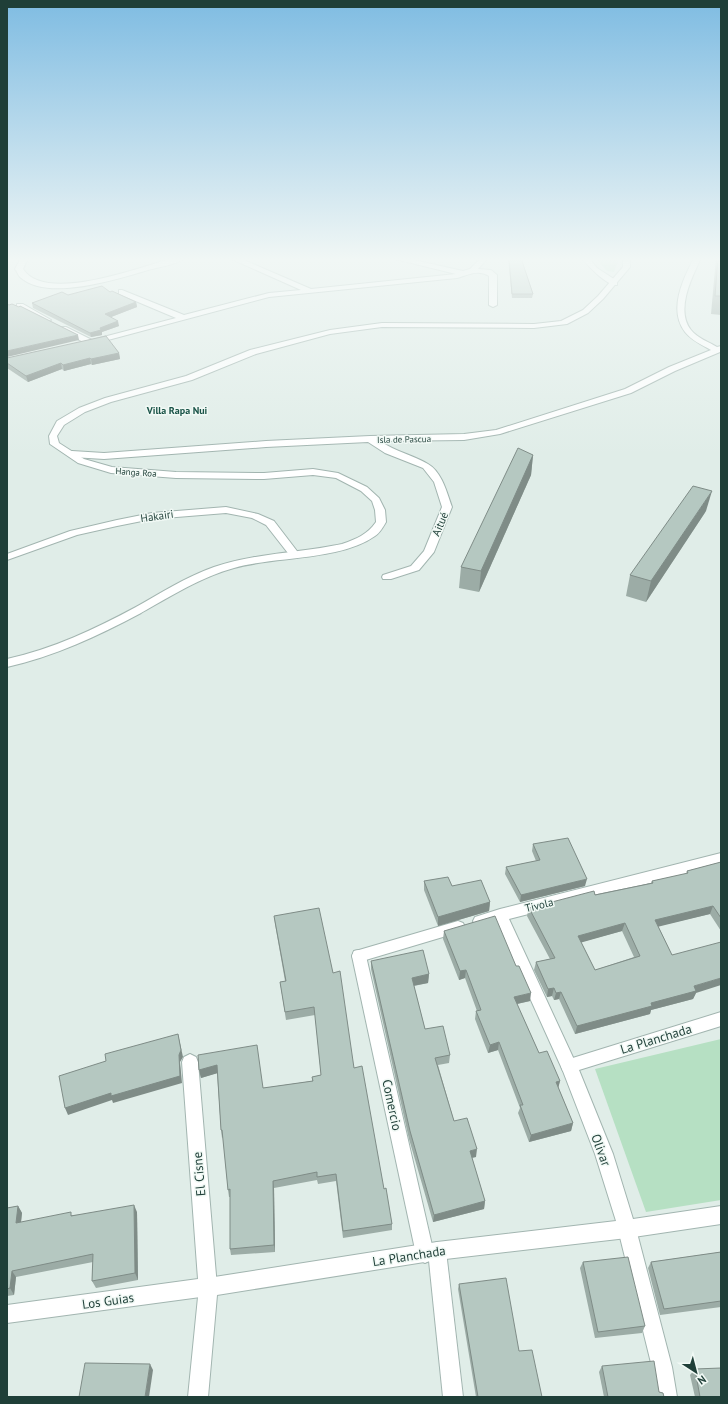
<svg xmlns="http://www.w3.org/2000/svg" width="728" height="1404" font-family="'PT Sans',sans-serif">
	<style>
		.green { fill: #b6e0c3 }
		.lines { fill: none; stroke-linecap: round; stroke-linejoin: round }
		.pedestrian-casing { stroke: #a2b5b0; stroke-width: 2 }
		.minor-casing { stroke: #a2b5b0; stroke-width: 2 }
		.tertiary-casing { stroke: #a2b5b0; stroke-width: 2 }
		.pedestrian { fill: #fff; fill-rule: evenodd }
		.minor { fill: #fff; fill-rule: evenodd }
		.tertiary { fill: #fff; fill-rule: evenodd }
		.wall { fill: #9caca6; fill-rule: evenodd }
		.shaded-wall { fill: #7f8c87 }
		.building { fill: #b5c8c1; stroke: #7f8c87; fill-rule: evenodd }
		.labels { text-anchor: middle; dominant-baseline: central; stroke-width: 3; stroke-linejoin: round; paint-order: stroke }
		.far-street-label { font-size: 9px; fill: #1f3f38; stroke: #f1f9f5 }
		.far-neighbourhood-label { font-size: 10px; font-weight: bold; fill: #195347; stroke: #f1f9f5 }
		.street-label { font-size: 11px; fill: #1f3f38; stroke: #f1f9f5 }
		.near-street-label { font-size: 13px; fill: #1f3f38; stroke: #f1f9f5 }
	</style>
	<rect width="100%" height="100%" fill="#e0ede8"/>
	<g class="green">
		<polygon points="595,258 616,258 618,262 614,272 607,271"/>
		<polygon points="721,1039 721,1200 646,1212 595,1069"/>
	</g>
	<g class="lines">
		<g class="pedestrian-casing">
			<polygon id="pedestrian" points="359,950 364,951 366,956 434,1254 431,1260 425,1263 419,1260 416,1254 352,956 354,951"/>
		</g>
		<g class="minor-casing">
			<g id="minor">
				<path d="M21,258H28L23,269C46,304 140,267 173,258H185C176,265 159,267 148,270C117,279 47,302 20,277C18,275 17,271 15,269Z"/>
				<path d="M229,258H239L311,289L456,274L391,258H405L463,271L470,269L481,258H488L478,269L491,270L497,275V305L493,307L489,305V276C478,269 468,275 457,278L269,297L93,344H87L59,329L63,327H66L92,340L176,318L119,294V290H122L184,315L269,293L301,290Z"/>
				<path d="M582,258H589L597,268L617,281V285C607,286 588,266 582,258Z"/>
				<path d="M694,258H701C692,277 675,310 691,330C697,338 709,342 717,347L721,346L720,352L675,371L631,393L500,434L464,440L380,441C396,452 413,455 428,464C442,472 447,493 452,507L434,552L419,570L391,579H383L382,577L383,575L411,566L424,551L442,507L434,482L423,468L385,453L368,442L266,447L104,459L72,457L67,454L72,451L104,453L266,441L370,436L464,434L496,430L625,389L669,367L711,350C702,345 691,340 685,332C668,310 683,279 694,258Z"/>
				<polygon points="17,304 23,304 51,320 47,322 44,322 17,308"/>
				<polygon points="226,507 258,514 274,521 300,555 299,557 291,557 266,525 252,518 226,513 152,519 117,526 77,535 7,560 7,554 70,531 117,520 152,513"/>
				<polygon points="721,853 721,865 509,919 577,1066 575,1071 569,1074 563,1071 496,923 480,927 475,925 473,921 475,917 500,909"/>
				<polygon points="458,921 463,923 465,927 463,931 359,962 354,961 352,956 354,951 359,950"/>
				<polygon points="190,1054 196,1057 198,1062 217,1287 215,1294 208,1296 7,1323 7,1305 198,1279 182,1062 184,1057"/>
				<polygon points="627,1220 633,1223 636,1229 672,1367 677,1397 657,1397 652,1367 618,1229 621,1223"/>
				<polygon points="437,1242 443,1245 446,1251 463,1397 443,1397 428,1251 431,1245"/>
			</g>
		</g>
		<g class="tertiary-casing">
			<g id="tertiary">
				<path d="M623,258H630V267L603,299L588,313L567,324L534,328L382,327L330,334L256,354L192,380L111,402L85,412L64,425L57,436L59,443L84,459L112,467L176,472L264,473L313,469L338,473L367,487L379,498L385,510L386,522C383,527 380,533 375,536C340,561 275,556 234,568C201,577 171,596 141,613C98,636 55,656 7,667V659C53,649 95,629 136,607C161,593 186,577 214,567C255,553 300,553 342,544C356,539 367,535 376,522L375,510L372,501L361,491L336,478L313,475L264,479L176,478L111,473L78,463L50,444L49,436L57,421L79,408L105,398L186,376L250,350L330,330L382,323L534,324L561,321L583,310L598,296L623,267Z"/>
				<polygon points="721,1012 721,1026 579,1070 613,1154 633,1219 721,1206 721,1224 627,1238 437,1260 217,1295 208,1397 188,1397 199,1287 201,1280 208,1278 437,1242 616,1221 595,1154 561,1066 563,1061"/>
			</g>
		</g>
		<use href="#pedestrian" class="pedestrian"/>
		<use href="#minor" class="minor"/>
		<use href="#tertiary" class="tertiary"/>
	</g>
	<g class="wall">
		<polygon points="508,258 521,258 533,294 532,298 512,298"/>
		<polygon points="716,258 721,258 721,315 711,314"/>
		<polygon points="110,292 136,302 137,307 111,317 119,326 102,332 102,335 91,337 33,308 32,303 68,295"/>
		<polygon points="119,353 120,359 92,365 91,364 64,371 62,369 28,382 7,368 7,358"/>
		<polygon points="533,455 531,475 479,592 459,588 461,567"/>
		<polygon points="706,511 646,602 626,596 630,575"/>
		<polygon points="533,844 585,886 520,902 505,874 506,867 536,861 532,851"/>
		<path d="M721,862V931L710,914L658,926L672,955L696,993L693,999L651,1010L650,1014L575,1034L559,999L554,1000L552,996L547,997L534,970L536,962L550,959L527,916L529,908L651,883L652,881L686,874L687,871ZM622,931L634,957L595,970L581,942Z"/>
		<polygon points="424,881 452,886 490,902 489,911 438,926 424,890"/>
		<polygon points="274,916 333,973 354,1068 392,1224 392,1230 343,1238 336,1181 318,1184 317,1180 274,1188 275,1252 231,1255 230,1249 230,1197 229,1197 228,1190 223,1137 222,1138 221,1130 217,1073 201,1078 199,1070 198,1055 263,1088 312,1081 312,1077 321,1075 315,1015 286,1020 280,982 285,981 275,924"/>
		<polygon points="444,931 530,1001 517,1004 539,1053 560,1081 558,1087 573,1123 571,1131 529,1142 518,1113 520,1108 498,1050 488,1053 475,1019 476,1011 477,1011 465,978 459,980 443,939"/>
		<polygon points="371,961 429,974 428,983 414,986 425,1029 450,1055 449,1063 438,1065 454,1121 476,1157 472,1158 485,1201 484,1209 433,1222 409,1139 371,969"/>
		<polygon points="18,1206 22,1213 21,1222 73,1215 137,1212 138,1280 96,1288 92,1281 93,1262 16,1277 14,1295 7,1296 7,1208"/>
		<polygon points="721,1252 721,1307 660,1315 648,1268 651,1262"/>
		<polygon points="583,1262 645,1326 642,1333 595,1338 580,1268"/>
		<polygon points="459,1284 519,1351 542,1397 476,1397 458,1289"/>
		<polygon points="602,1366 659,1392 664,1397 604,1397 599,1372"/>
		<polygon points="695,1369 721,1397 695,1397 690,1375"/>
	</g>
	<g class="shaded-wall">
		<polygon points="136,302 137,307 106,319 105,314"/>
		<polygon points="118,321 119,326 102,332 102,335 91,337 90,333 100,328"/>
		<polygon points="78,335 79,340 7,357 7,351"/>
		<polygon points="119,353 120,359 92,365 91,359"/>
		<polygon points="90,358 91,364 64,371 63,365"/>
		<polygon points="61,363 62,369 28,382 26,376"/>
		<polygon points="533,455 531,475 479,592 481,571"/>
		<polygon points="712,491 706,511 646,602 651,581"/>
		<polygon points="587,879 585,886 520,902 521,895"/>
		<polygon points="490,902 489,911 438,926 438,917"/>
		<polygon points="713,906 710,914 653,928 655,920"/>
		<polygon points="625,923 622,931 576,944 578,936"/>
		<polygon points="466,970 465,978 459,980 460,971"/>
		<polygon points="429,974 428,983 412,986 412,978"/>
		<polygon points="721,978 721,985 696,993 693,999 651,1010 650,1014 575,1034 577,1026 651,1003 694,986"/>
		<polygon points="554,988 552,996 547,997 548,989"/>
		<polygon points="561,992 559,999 554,1000 556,993"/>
		<polygon points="531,993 530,1001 512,1005 514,997"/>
		<polygon points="178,1034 183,1057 180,1062 182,1083 113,1103 112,1100 68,1115 65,1108"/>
		<polygon points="499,1042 498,1050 488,1053 490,1045"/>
		<polygon points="217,1065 218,1073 201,1078 199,1070"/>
		<polygon points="560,1081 558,1089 556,1082"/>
		<polygon points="573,1123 571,1131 529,1142 531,1135"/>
		<polygon points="477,1149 476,1157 469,1158 470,1151"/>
		<polygon points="273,1181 274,1188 275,1252 274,1245"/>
		<polygon points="485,1201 484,1209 433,1222 434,1215"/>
		<polygon points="134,1205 137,1212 138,1280 135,1273"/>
		<polygon points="18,1206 22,1213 20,1230 16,1223"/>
		<polygon points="12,1271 16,1277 14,1295 10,1288"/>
		<polygon points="150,1364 153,1370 149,1397 145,1397"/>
	</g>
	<g class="building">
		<polygon points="509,258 521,258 533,294 512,294"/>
		<polygon points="718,258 721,258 721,296 715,296"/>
		<polygon points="102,286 110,292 112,291 136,302 105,314 118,321 100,328 101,330 90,333 32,303 62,292 68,295"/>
		<polygon points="7,304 9,305 12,304 19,307 20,306 78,335 7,351"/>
		<polygon points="106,336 119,353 91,359 90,358 63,365 61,363 26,376 7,363 7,358"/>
		<polygon points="518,448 533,455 481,571 461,567"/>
		<polygon points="693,486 712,491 651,581 630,575"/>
		<polygon points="568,838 587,879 521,895 506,867 540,860 533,844"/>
		<path d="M721,862V918L713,906L655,920L672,955L721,942V978L694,986L696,991L651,1003L652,1006L577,1026L561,992L556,993L554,988L548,989L536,962L555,958L529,908L594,891L595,895L653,883L652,881L688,873L687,871ZM625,923L640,956L595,970L578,936Z"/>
		<polygon points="448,877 452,886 481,880 490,902 438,917 424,881"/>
		<polygon points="319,908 333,973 340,971 354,1068 362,1066 384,1189 386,1188 392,1224 343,1231 336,1174 317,1177 317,1172 273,1181 274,1245 230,1249 230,1189 228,1190 222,1130 221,1130 217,1065 199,1070 198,1055 257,1045 263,1088 313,1081 312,1077 321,1075 314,1007 285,1012 280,982 286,981 274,916"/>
		<polygon points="495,916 516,966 519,966 531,993 514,997 539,1053 547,1051 560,1081 556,1082 573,1123 531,1135 520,1105 523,1105 499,1042 490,1045 476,1011 481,1010 466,970 460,971 444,931"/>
		<polygon points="423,950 429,974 412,978 425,1029 443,1026 450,1055 435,1058 454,1121 467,1118 477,1149 470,1151 485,1201 434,1215 410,1131 371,961"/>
		<polygon points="178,1034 181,1050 179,1055 180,1076 111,1096 111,1093 65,1108 59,1076 106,1061 105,1054"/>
		<polygon points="134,1205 135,1273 92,1281 93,1254 12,1271 10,1288 7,1289 7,1208 18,1206 16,1223 71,1212 71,1216"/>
		<polygon points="721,1252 721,1301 664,1309 651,1262"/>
		<polygon points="628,1257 645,1326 598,1332 583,1262"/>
		<polygon points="506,1278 519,1351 532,1350 542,1397 478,1397 459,1284"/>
		<polygon points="654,1361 659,1392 663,1393 664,1397 608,1397 602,1366"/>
		<polygon points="85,1363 150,1364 145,1397 79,1397"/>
		<polygon points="721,1368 721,1397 700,1397 695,1369"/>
	</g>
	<linearGradient id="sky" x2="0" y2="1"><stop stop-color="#7fbce2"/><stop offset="0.57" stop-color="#f1f7f5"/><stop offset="1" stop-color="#f1f7f5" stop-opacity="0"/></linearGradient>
	<rect width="728" height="455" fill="url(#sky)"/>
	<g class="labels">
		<g class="far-street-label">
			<text transform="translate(404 439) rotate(-1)">Isla de Pascua</text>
			<text transform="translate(136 472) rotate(4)">Hanga Roa</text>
		</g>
		<g class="far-neighbourhood-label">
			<text x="177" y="410">Villa Rapa Nui</text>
		</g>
		<g class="street-label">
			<text transform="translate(157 516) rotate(-8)">Hakairi</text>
			<text transform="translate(440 524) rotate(-67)">Aitué</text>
			<text transform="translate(539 905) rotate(-14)">Tivola</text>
		</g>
		<g class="near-street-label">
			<text transform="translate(656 1039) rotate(-17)">La Planchada</text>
			<text transform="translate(392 1105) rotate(78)">Comercio</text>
			<text transform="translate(601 1150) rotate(70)">Olivar</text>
			<text transform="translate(199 1174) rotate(-95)">El Cisne</text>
			<text transform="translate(409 1256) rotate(-9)">La Planchada</text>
			<text transform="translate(108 1301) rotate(-8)">Los Guias</text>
		</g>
	</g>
	<rect width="728" height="1404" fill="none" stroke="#1f3f38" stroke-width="16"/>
	<g transform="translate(696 1372) rotate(144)" stroke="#f1f9f5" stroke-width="3" paint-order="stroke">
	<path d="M0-3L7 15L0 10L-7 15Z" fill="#1f3f38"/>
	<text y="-6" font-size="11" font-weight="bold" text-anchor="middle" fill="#1f3f38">N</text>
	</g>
</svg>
